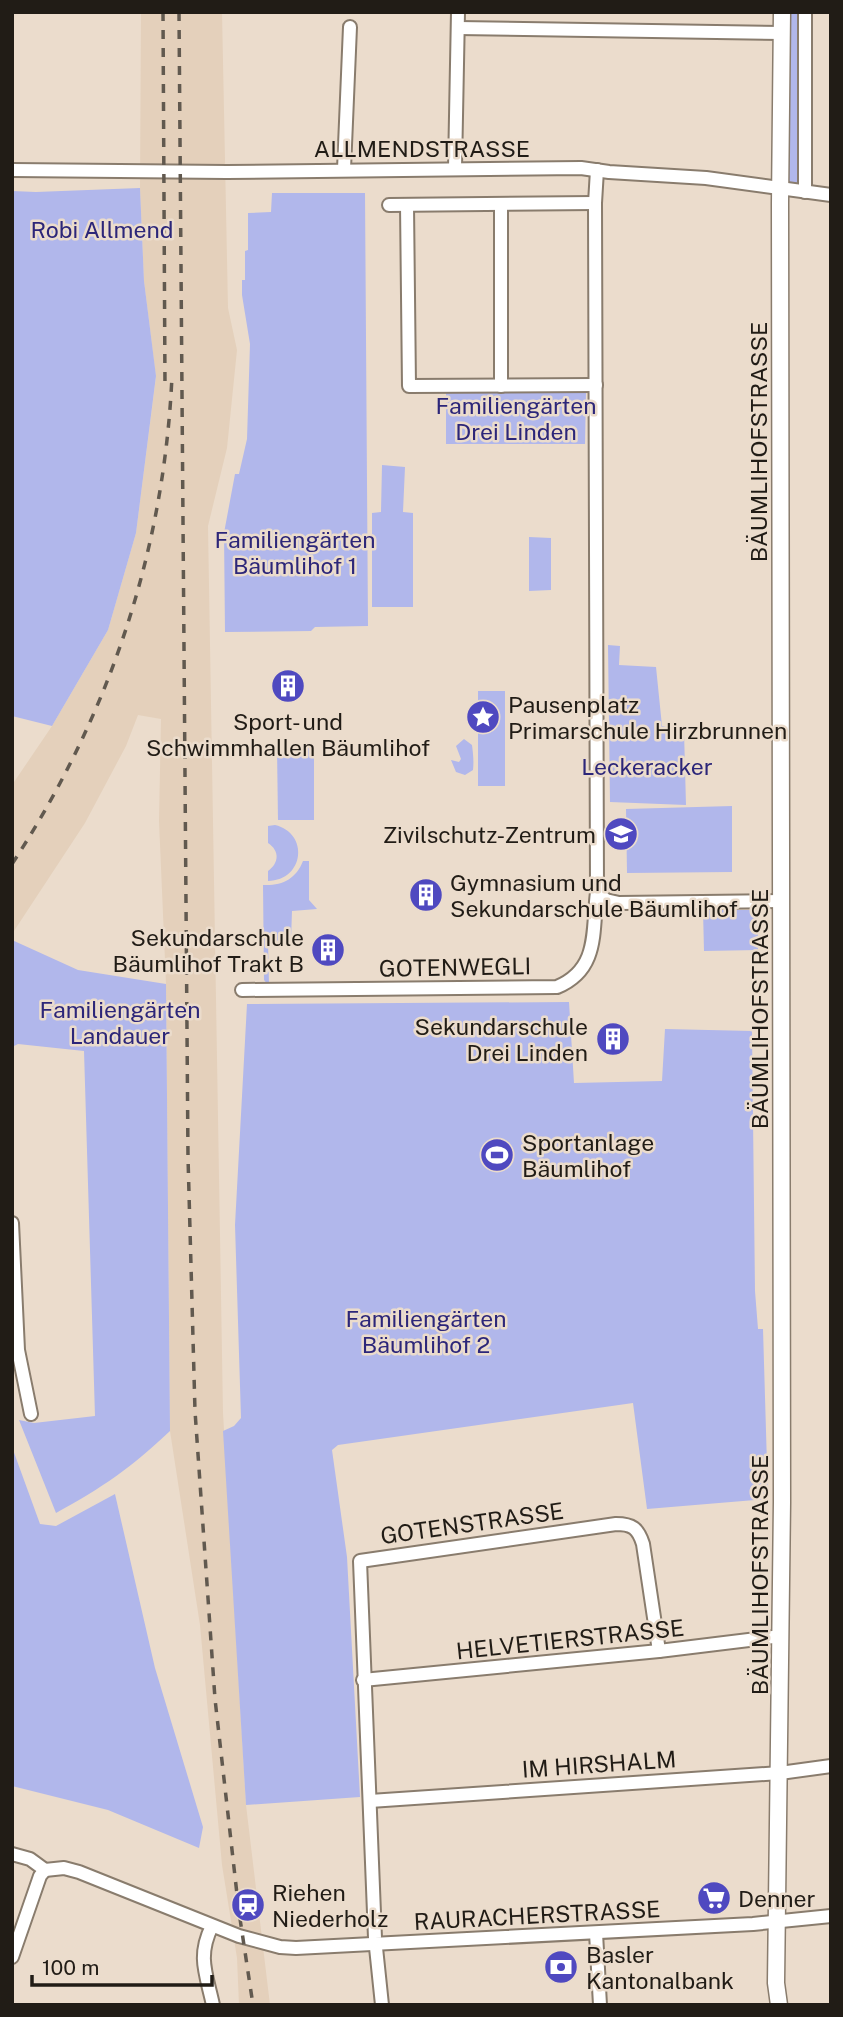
<svg xmlns="http://www.w3.org/2000/svg" width="843" height="2017" font-family="'Public Sans',sans-serif">
	<style>
		.built { fill: #e4d0bb }
		.green { fill: #b1b7eb }
		.lines { fill: none; stroke-linecap: round; stroke-linejoin: round }
		.minor-casing { stroke: #897c6d; stroke-width: 16 }
		.major-casing { stroke: #897c6d; stroke-width: 19 }
		.minor { stroke: #fff; stroke-width: 12 }
		.major { stroke: #fff; stroke-width: 16 }
		.rail { stroke: #61594f; stroke-width: 3.5; stroke-dasharray: 9 9; stroke-linecap: butt }
		.labels { text-anchor: middle; dominant-baseline: central; stroke-width: 5; stroke-linejoin: round; paint-order: stroke }
		.street-label { font-size: 23px; fill: #211c16; stroke: #ebdccc }
		.park-label { font-size: 23px; fill: #2c2679; stroke: #ebdccc }
		.poi-label { font-size: 23px; fill: #211c16; stroke: #ebdccc; text-anchor: start }
	</style>
	<rect width="100%" height="100%" fill="#ebdccc"/>
	<polygon class="built" points="141,12 222,12 228,308 237,350 227,448 208,526 223,1413 246,1805 270,2005 239,2005 237,1958 222,1865 200,1625 170,1431 166,984 159,821 161,719 138,715 126,746 85,823 12,934 12,785 52,726 108,630 136,533 156,377 144,281 140,188"/>
	<g class="green">
		<polygon points="782,12 805,12 805,192 780,188"/>
		<polygon points="140,188 144,281 156,376 136,533 108,630 52,726 12,716 12,191 36,192"/>
		<polygon points="272,193 365,193 368,626 315,627 311,631 225,632 224,533 235,474 239,474 247,439 250,344 242,295 242,280 245,280 245,251 248,250 248,213 271,212"/>
		<polygon points="446,392 586,392 585,444 446,444"/>
		<polygon points="382,465 405,467 403,512 413,513 413,607 372,607 372,513 381,512"/>
		<polygon points="529,537 551,538 551,590 529,591"/>
		<polygon points="608,645 620,646 619,665 656,667 662,726 684,731 686,805 610,802"/>
		<rect x="478" y="691" width="27" height="95"/>
		<path d="M464,739L472,745C473,753 474,761 473,770L465,775L456,772L451,760L459,762L461,759L456,746Z"/>
		<polygon points="277,748 314,748 314,820 278,820"/>
		<polygon points="732,806 732,872 627,873 626,809"/>
		<path d="M275,825C309,833 305,880 268,881V871C279,863 280,851 268,843V826Z"/>
		<path d="M303,861H309V900L317,909L292,911L291,940L268,941L269,986L264,980L263,885C282,886 296,879 303,861Z"/>
		<polygon points="703,910 758,910 758,950 704,951"/>
		<path d="M12,940L78,970L166,984L170,1431C132,1467 102,1488 56,1513L19,1420L34,1423L95,1416L84,1051L18,1044L12,1047Z"/>
		<polygon points="569,1002 574,1083 662,1081 665,1029 752,1031 755,1291 758,1329 763,1329 768,1499 647,1509 633,1403 338,1445 332,1450 347,1557 360,1797 246,1805 223,1431 234,1426 241,1418 235,1225 247,1004"/>
		<polygon points="12,1447 40,1524 56,1526 115,1494 155,1668 203,1827 199,1848 108,1810 12,1786"/>
	</g>
	<g class="lines">
		<g class="minor-casing">
			<g id="minor">
				<polyline points="805,12 805,192"/>
				<polyline points="458,28 782,33"/>
				<polyline points="455,168 458,12"/>
				<polyline points="344,169 350,27"/>
				<polyline points="12,170 227,172 581,168 609,172 706,178 831,195"/>
				<polyline points="501,204 501,386"/>
				<polyline points="389,205 595,203"/>
				<polyline points="407,205 409,386 596,385"/>
				<polyline points="597,892 606,900 619,903 782,901"/>
				<path d="M242,990L557,987C600,969 592,930 597,892L595,203L597,170"/>
				<polyline points="12,1223 18,1350 31,1414"/>
				<polyline points="363,1680 659,1651 781,1636"/>
				<polyline points="370,1801 780,1773 831,1766"/>
				<polyline points="12,1854 30,1859 45,1870"/>
				<polyline points="45,1870 64,1868 79,1872 239,1936 280,1947 296,1948 753,1924 831,1916"/>
				<path d="M212,1926C197,1956 206,1973 213,2005"/>
				<polyline points="596,1933 600,2005"/>
				<polyline points="12,1957 40,1876 45,1870"/>
				<path d="M382,2005L375,1938L360,1561L616,1524C632,1524 638,1528 643,1544L659,1651"/>
			</g>
		</g>
		<g class="major-casing">
			<polyline id="major" points="779,2005 776,1983 782,1502 780,203 782,12"/>
		</g>
		<use href="#minor" class="minor"/>
		<use href="#major" class="major"/>
		<g class="rail">
			<polyline points="163,12 165,387"/>
			<polyline points="179,12 188,1157 195,1411 215,1699 239,1912 253,2005"/>
			<path d="M12,864C109,716 164,553 172,376"/>
		</g>
	</g>
	<defs>
		<g id="building-disc" transform="scale(1.75)"><circle r="9.5" fill="#4f49c0" stroke="#ebdccc"/><path d="M-4-6H4V6H1V3H-1V6H-4ZM-2.5-4.3h1.7v1.8h-1.7ZM.8-4.3h1.7v1.8H.8ZM-2.5-1h1.7V.8h-1.7ZM.8-1h1.7V.8H.8Z" fill="#fff"/></g>
		<g id="sight-disc" transform="scale(1.75)"><circle r="9.5" fill="#4f49c0" stroke="#ebdccc"/><path d="M0-6L1.8-2.2L6-1.7L2.9 1.2L3.7 5.4L0 3.3L-3.7 5.4L-2.9 1.2L-6-1.7L-1.8-2.2Z" fill="#fff"/></g>
		<g id="school-disc" transform="scale(1.75)"><circle r="9.5" fill="#4f49c0" stroke="#ebdccc"/><path d="M0-5L7-2L0 1L-7-2ZM-4 1L0 2.5L4 1V4Q0 6-4 4Z" fill="#fff"/></g>
		<g id="stadium-disc" transform="scale(1.75)"><circle r="9.5" fill="#4f49c0" stroke="#ebdccc"/><path d="M0-5a6.5 5 0 1 0 0 10a6.5 5 0 1 0 0-10ZM-3.5-1.8h7v3.6h-7Z" fill="#fff"/></g>
		<g id="supermarket-disc" transform="scale(1.75)"><circle r="9.5" fill="#4f49c0" stroke="#ebdccc"/><path d="M-6-5.5h2.5l.6 2H6L4.5 2H-2.5L-4.4-4H-6ZM-1.5 3.2a1.3 1.3 0 1 0 .1 0ZM3 3.2a1.3 1.3 0 1 0 .1 0Z" fill="#fff"/></g>
		<g id="station-disc" transform="scale(1.75)"><circle r="9.5" fill="#4f49c0" stroke="#ebdccc"/><path d="M-3-6H3Q5-6 5-4V2Q5 4 3 4L4.5 6H3L1.5 4h-3L-3 6H-4.5L-3 4Q-5 4-5 2V-4Q-5-6-3-6ZM-3.5-4v3h7v-3ZM-3.5 1v1.5H-2V1ZM2 1v1.5H3.5V1Z" fill="#fff"/></g>
		<g id="bank-disc" transform="scale(1.75)"><circle r="9.5" fill="#4f49c0" stroke="#ebdccc"/><path d="M-6-4H6V4H-6ZM0-2.3a2.3 2.3 0 1 0 0 4.6a2.3 2.3 0 1 0 0-4.6Z" fill="#fff"/></g>
	</defs>
	<g fill-rule="evenodd">
		<use href="#building-disc" x="288" y="686"/>
		<use href="#sight-disc" x="483" y="717"/>
		<use href="#school-disc" x="621" y="834"/>
		<use href="#building-disc" x="426" y="895"/>
		<use href="#building-disc" x="328" y="950"/>
		<use href="#building-disc" x="613" y="1039"/>
		<use href="#stadium-disc" x="497" y="1155"/>
		<use href="#supermarket-disc" x="714" y="1898"/>
		<use href="#station-disc" x="248" y="1905"/>
		<use href="#bank-disc" x="561" y="1967"/>
	</g>
	<g class="labels">
		<g class="street-label">
			<text x="422" y="148">ALLMENDSTRASSE</text>
			<text transform="translate(758 442) rotate(-90)">BÄUMLIHOFSTRASSE</text>
			<text transform="translate(455 967) rotate(-1)">GOTENWEGLI</text>
			<text transform="translate(759 1009) rotate(-90)">BÄUMLIHOFSTRASSE</text>
			<text transform="translate(472 1523) rotate(-8)">GOTENSTRASSE</text>
			<text transform="translate(759 1575) rotate(-90)">BÄUMLIHOFSTRASSE</text>
			<text transform="translate(570 1639) rotate(-6)">HELVETIERSTRASSE</text>
			<text transform="translate(599 1764) rotate(-4)">IM HIRSHALM</text>
			<text transform="translate(537 1915) rotate(-3)">RAURACHERSTRASSE</text>
		</g>
		<g class="park-label">
			<text x="102" y="229">Robi Allmend</text>
			<text x="516" y="405">Familiengärten<tspan x="516" dy="26">Drei Linden</tspan></text>
			<text x="295" y="539">Familiengärten<tspan x="295" dy="26">Bäumlihof 1</tspan></text>
			<text x="647" y="766">Leckeracker</text>
			<text x="120" y="1009">Familiengärten<tspan x="120" dy="26">Landauer</tspan></text>
			<text x="426" y="1318">Familiengärten<tspan x="426" dy="26">Bäumlihof 2</tspan></text>
		</g>
		<g class="poi-label">
			<text x="508" y="704">Pausenplatz<tspan x="508" dy="26">Primarschule Hirzbrunnen</tspan></text>
			<text x="288" y="721" text-anchor="middle">Sport- und<tspan x="288" dy="26">Schwimmhallen Bäumlihof</tspan></text>
			<text x="596" y="834" text-anchor="end">Zivilschutz-Zentrum</text>
			<text x="450" y="882">Gymnasium und<tspan x="450" dy="26">Sekundarschule Bäumlihof</tspan></text>
			<text x="304" y="937" text-anchor="end">Sekundarschule<tspan x="304" dy="26">Bäumlihof Trakt B</tspan></text>
			<text x="588" y="1026" text-anchor="end">Sekundarschule<tspan x="588" dy="26">Drei Linden</tspan></text>
			<text x="522" y="1142">Sportanlage<tspan x="522" dy="26">Bäumlihof</tspan></text>
			<text x="272" y="1892">Riehen<tspan x="272" dy="26">Niederholz</tspan></text>
			<text x="738" y="1898">Denner</text>
			<text x="586" y="1954">Basler<tspan x="586" dy="26">Kantonalbank</tspan></text>
		</g>
	</g>
	<rect width="843" height="2017" fill="none" stroke="#211c16" stroke-width="28"/>
	<path d="M32 1975v10h180v-10" fill="none" stroke="#211c16" stroke-width="3.5"/>
	<text x="42" y="1975" font-size="21" fill="#211c16" stroke="#ebdccc" stroke-width="5" paint-order="stroke">100 m</text>
</svg>
